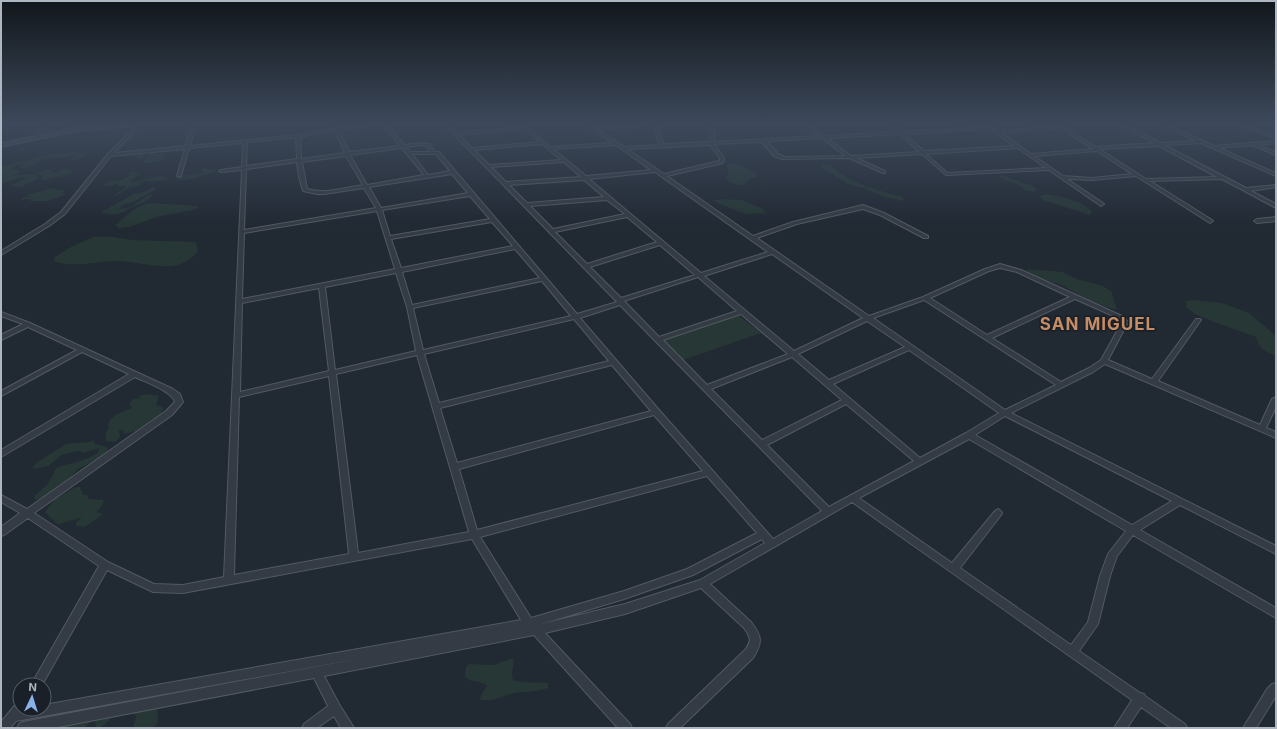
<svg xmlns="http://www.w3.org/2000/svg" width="1277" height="729" font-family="Inter,sans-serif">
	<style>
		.green { fill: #263736 }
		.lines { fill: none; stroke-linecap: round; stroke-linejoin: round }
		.street-casing { stroke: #525962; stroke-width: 2 }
		.secondary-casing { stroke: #525962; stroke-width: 2 }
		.street { fill: #343b44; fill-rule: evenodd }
		.secondary { fill: #434b56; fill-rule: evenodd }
		.labels { text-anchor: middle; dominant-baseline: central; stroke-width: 3.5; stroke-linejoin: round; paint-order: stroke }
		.district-label { font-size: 17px; font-weight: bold; letter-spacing: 1px; fill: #c68c64; stroke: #1a2028 }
	</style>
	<rect width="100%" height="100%" fill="#212933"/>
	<g class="green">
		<path d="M75,152L85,153C83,158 76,161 70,160L77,155L41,160L27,169L20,168L25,163L24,162L10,169L21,170L15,175L33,174L40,178L21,187L10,186L27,177L19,178L1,184V178L3,177L1,176V167C10,165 18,162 27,160C34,159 39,155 46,155L42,156L41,158L52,154Z"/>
		<path d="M151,152L154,154H166L162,157L165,159C161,162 148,164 143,163L149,154H145L143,158L138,160V158L133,157L139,155L132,156L130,154Z"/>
		<polygon points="733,163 740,165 756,173 757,177 750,178 744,185 735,184 729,182 726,178 729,171 726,165"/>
		<path d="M823,164L831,165C850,185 878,190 903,197L904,201L884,197L864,188L848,184L821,167Z"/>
		<polygon points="65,168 75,171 67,175 44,180 41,179 42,175 34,173 51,169 52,171 49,173 58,172"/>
		<path d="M204,168L216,170L215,172C206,174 183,184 176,179L179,176L202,172V171L200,170Z"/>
		<path d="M135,171V173L141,174L129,181C141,185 157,170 168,179L160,181H144L137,186L128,188L116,196L115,194L124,189L126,186H118V184C112,184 108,188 103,185C111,179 121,183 129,176L128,173Z"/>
		<polygon points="1003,175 1032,186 1037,189 1034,192 1024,190 1021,186 998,177"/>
		<path d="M154,187L156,189L153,191L133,202L123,205L119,209L129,208L150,194L152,195C149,200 145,202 139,204C124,210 122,217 102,213L103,211L134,194L144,192Z"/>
		<polygon points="55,188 56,190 64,190 62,193 67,194 48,201 30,201 31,199 20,200 23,197 31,196 25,195"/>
		<path d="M1046,194C1063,197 1080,200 1092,211L1090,215L1043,200L1039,196Z"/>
		<polygon points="723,199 742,200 763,209 765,213 746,214 717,203 713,200"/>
		<path d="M152,203L199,206L194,210L160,216L129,227L119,228L115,225C129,215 134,205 152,203Z"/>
		<path d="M93,237H113L132,240L196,242L198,251C192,258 187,262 178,265C160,269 138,262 119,261C98,260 74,269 54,261L55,257L71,247Z"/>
		<path d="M1027,269L1062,272L1077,279L1103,286L1112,292C1112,299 1116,303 1117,310L1092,302L1061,285L1028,274Z"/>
		<path d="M1194,300L1222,303L1249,313L1276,336V356C1266,352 1258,348 1256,337L1209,320L1195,314L1186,307V301Z"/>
		<polygon points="738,315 761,333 683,360 664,340"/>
		<polygon points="146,394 159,396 156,405 164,408 161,413 136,431 124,434 123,430 119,430 120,437 115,442 106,441 106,432 109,427 108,425 109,421 117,414 132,408 129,403 134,399 141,398 138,396"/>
		<path d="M93,440L95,444L107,447L108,451L103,456L78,469L56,493L46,497L35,500L34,496C45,487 51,482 56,468C64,464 66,465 74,463C83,460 91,457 98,453L99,448L83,453L78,451L61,455L49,466L32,469L36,463L66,444L90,442Z"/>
		<polygon points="76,487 80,487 83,495 87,495 89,499 104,500 102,506 96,512 103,514 85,527 76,526 76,523 82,517 60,524 56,523 45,512 55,499"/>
		<path d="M513,658C515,665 510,673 513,680C524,683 536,682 548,683V688C535,693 520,691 507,695C497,699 491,701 480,700L481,695L487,686C481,680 471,683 465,677L466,667L469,664L493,665Z"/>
		<path d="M157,703L158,722L154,728H133L136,717L133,710C120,711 109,719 101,728L96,727L94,718L84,728H58L60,726Z"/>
	</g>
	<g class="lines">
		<g class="street-casing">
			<g id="street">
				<polygon points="42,124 46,124 36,138 34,138 33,137"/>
				<path d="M138,124H142L114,153L185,146L192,124H196L190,146L298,135L334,128L332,124H336L338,128L368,124H379L377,125L339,130L349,152L400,146L383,124H387L404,145C413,144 421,142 430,144L434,152H439L577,314L617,302L444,124H448L457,133L522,127L519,124H523L550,147L613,143L593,130L586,124H591L596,128L640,124H674L672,125L657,126L664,144L710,142L711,135L709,124H713L715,135L714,142L819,136L803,124H808L824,136L897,132L889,124H893L902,132L987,127L986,126L988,125L998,131L1057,126L1054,124H1059L1095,147L1154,143L1119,124H1124L1160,143L1196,141L1160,124H1185L1183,125L1170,126L1214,146L1276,141V143L1257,145L1276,152V155L1252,145L1219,148L1276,173V176L1201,143L1164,145L1246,188L1276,185V187L1251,191L1276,204V208L1222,179L1150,181L1212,220L1213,221L1210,223L1136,176L1092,180L1067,179L1103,203L1104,204L1101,206L1049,170L946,175L922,154L856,158L885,171V173H883L849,158L782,159L774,156L762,142L714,144L724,158L723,163L667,176L753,236L793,222L863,205L884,213L928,236V238H924L880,215L863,209L797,224L757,238L869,316L923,297L985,269L1000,264L1021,270L1122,316L1128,322L1108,360L1152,379L1196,319H1200L1201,320L1158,381L1260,425L1272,399L1276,397V407L1266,428L1276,432V438L1105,364L1093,372L1011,413L1276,546V554L1180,505L1140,530L1276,608V618L1133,535L1117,556L1110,576L1098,624L1079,651L1140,693L1144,694L1145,696L1185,724L1187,728H1171L1141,707L1127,728H1114L1132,700L852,502L710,584L751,622C762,636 763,642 753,658L680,728H666L668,724L745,650C752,640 751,638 744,628L701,588L625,614L545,633L630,724L632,728H618L534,635L324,676L339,704L354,728H341L334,716L317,728H302L304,724L328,706L314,678L53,728H17L19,724L23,722L373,656L16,721L10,728H1V722L16,704L20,702V709H44V705L521,620L472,539L183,593L153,592L107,570L42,685H31L99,566L28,518L4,535L1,536V527L20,513L1,502V495L27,509L166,411L175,402C172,391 145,382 135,377L1,457V450L129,374L82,352L1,396V391L77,350L28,327L1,340V335L23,324L1,316V312L30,323L173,389L180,394L183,402L172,415L34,513L108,562L154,584L183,585L224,577L242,170L221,172L219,171L221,170L242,167L243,143L189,148L181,176L179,177L177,176L185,149L111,156L65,214L49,226L1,255V251L45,224L61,212L108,154ZM652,125L660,145L624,147L599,130ZM1060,128L1093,149L1031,154L1001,133ZM525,129L540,142L472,148L459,135ZM990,129L1014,146L924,151L904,134ZM335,130L345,153L301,159L300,137ZM900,134L919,152L851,156L827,138ZM296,137L297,159L246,166L247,142ZM822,138L845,156L785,157L778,154L767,141ZM542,144L561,160L489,165L474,150ZM422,145L426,146L430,152H410L406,147ZM616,145L651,170L586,176L553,149ZM710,145L720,158L719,161L664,174L627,149ZM1159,146L1217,177L1146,179L1099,149ZM402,148L424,175L367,185L350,155ZM1018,148L1046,168L947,173L926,154ZM1097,151L1132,174L1092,178L1063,176L1034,156ZM412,154H436L450,171L428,175ZM346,156L363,185C344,188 326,194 307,189L302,162ZM297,162L299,177L303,191L317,194H324L364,188L376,208L244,230L246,169ZM564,162L581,177L506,182L491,167ZM655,172L768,252L701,273L589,179ZM452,174L468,193L381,208L369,187ZM584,180L604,197L527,203L509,185ZM470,196L490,219L390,236L382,210ZM607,200L625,214L553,229L530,206ZM377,211L395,269L242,299L244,233ZM627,217L657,242L587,264L555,232ZM492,222L513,246L401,268L391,239ZM660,245L695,275L621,298L590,267ZM515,249L540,278L412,305L402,272ZM772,254L863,318L794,351L704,276ZM1000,268L1017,272L1070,297L987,335L930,298L989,271ZM396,273L407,307L416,351L335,370L325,287ZM698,277L737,311L659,337L624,301ZM542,281L571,316L423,350L413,308ZM319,288L329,371L240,392L242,303ZM1075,299L1118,318L1122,322L1101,360L1089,368L1061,382L992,338ZM924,300L1056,385L1005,410L873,318ZM620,305L822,511L773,539L659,410L580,318ZM741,314L788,354L707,385L663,340ZM574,319L609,361L439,403L424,354ZM867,321L905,347L829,380L798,354ZM909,350L999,413L966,433L920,458L833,384ZM417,355L469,532L358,553L336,374ZM792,357L842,400L762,440L711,389ZM612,365L651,411L457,463L440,408ZM329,376L349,554L234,575L239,397ZM846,404L914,461L829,507L767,445ZM654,415L703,471L477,530L459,469ZM1005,416L1172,501L1132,525L975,435ZM969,439L1126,531L1108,554L1100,576L1088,622L1071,645L960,568L1001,515L1002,513L1001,511L998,509L995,511L952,563L859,498ZM707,476L757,533L687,569L624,591L531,618L480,537ZM762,539L765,543L700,580L625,604L541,624L624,599L693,575Z"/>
				<polygon points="1237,124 1243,124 1276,136 1276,138"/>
				<polygon points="1276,217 1276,221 1257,223 1254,221 1257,219"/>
				<polygon points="1276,683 1276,696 1256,728 1243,728 1267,689 1272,684"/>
			</g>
		</g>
		<g class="secondary-casing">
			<polygon id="secondary" points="116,124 139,124 136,126 77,131 1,147 1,143 77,127"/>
		</g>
		<use href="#street" class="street"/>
		<use href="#secondary" class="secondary"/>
	</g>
	<linearGradient id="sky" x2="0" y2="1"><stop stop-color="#12171c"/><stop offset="0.55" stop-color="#3d495b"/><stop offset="1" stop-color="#3d495b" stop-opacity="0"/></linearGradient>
	<rect width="1277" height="226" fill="url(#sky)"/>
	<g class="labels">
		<g class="district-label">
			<text x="1098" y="324">SAN MIGUEL</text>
		</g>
	</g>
	<rect width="1277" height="729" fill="none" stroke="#aeb6c1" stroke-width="4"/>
	<g transform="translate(32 697) rotate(4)"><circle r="19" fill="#1a2028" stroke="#555c65"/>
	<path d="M0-3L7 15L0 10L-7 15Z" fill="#89b2eb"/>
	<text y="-6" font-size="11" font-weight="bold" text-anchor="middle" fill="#aeb6c1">N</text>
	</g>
</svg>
